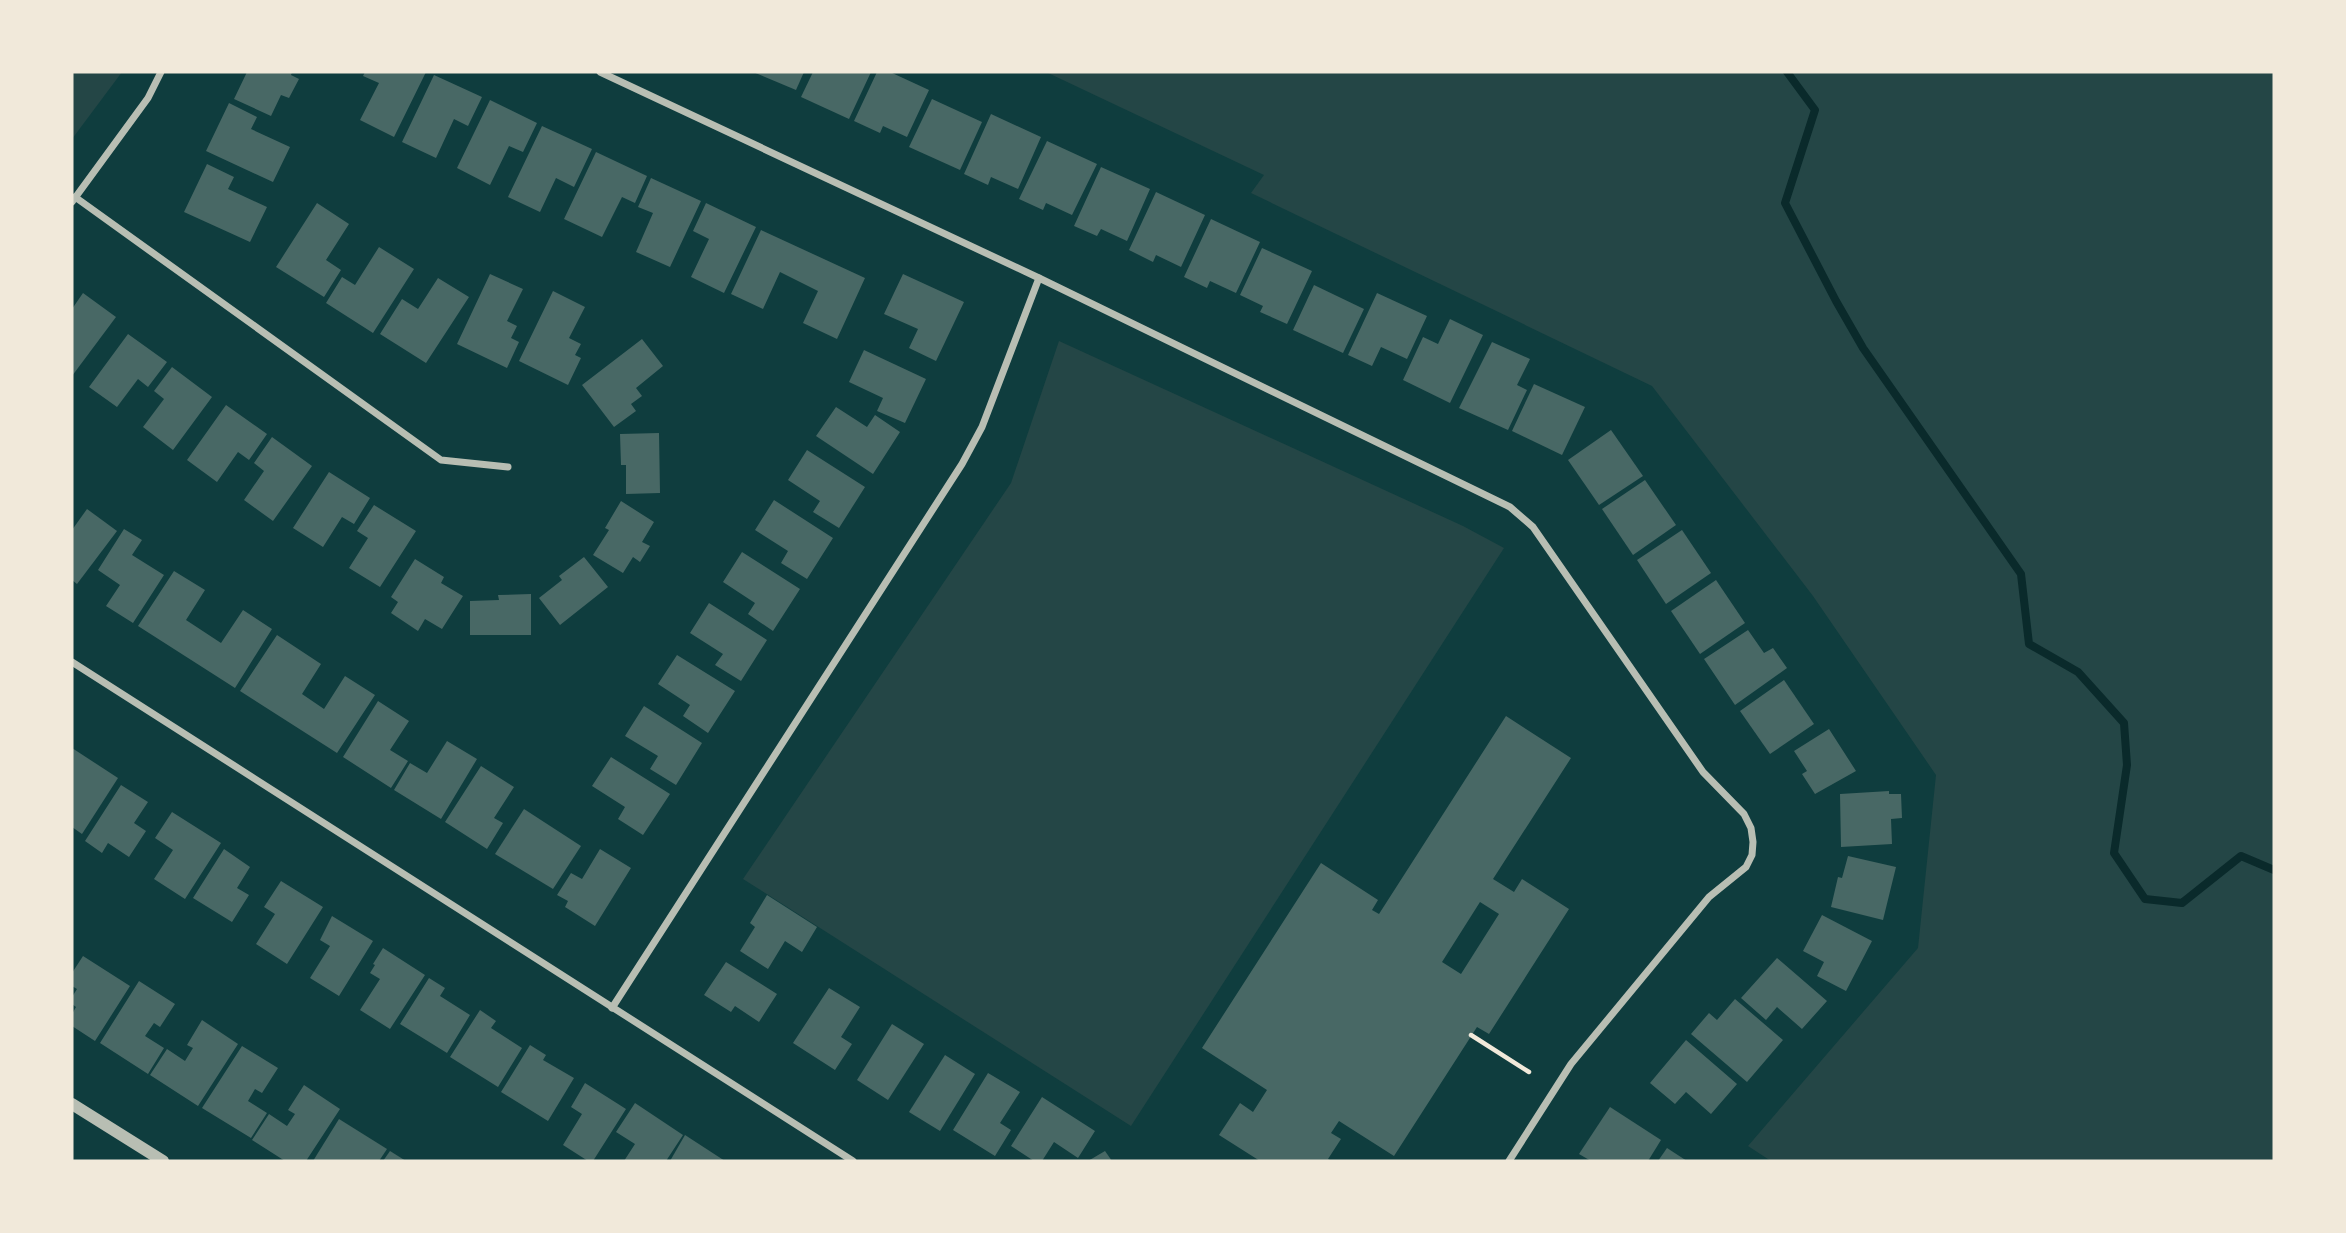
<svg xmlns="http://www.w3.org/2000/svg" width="2346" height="1233" font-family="Roboto,sans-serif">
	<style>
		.green { fill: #244646 }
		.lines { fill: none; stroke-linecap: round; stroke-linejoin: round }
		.stream { stroke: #0a2a2b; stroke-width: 8 }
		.building { fill: #486865; fill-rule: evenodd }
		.path { stroke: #f1e9da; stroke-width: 4.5 }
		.minor { stroke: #b8beb3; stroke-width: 7 }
		.tertiary { stroke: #b8beb3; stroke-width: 12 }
	</style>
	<rect width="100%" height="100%" fill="#0f3d3e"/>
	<g class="green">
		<polygon points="72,72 122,72 72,139"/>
		<polygon points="1046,72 2274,72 2274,1161 1771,1161 1748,1146 1918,948 1936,775 1813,596 1652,386 1251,193 1264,175"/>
		<polygon points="1059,341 1463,526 1504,548 1131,1126 743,879 1011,483"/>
	</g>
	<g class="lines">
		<polyline class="stream" points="1787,72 1815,110 1785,203 1836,301 1863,348 2021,574 2029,644 2078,672 2124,723 2127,765 2114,853 2145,899 2182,903 2241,856 2274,870"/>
	</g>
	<g class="building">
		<polygon points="247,72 292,72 291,75 299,79 289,98 281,95 271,116 234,99"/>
		<polygon points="365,72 426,72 394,137 360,120 379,83 363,76"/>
		<polygon points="753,72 804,72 796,90"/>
		<polygon points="813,72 871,72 849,119 801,97"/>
		<polygon points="877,72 890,72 929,90 907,137 883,126 880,133 854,121"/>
		<polygon points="434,75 482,97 468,126 454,119 436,158 402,142"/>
		<polygon points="932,99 982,122 960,170 909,147"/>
		<polygon points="490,100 537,123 523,152 509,146 490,185 457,168"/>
		<polygon points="229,103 257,117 251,129 290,147 273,182 206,151"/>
		<polygon points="991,114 1041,137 1018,189 991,177 988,185 964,174"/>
		<polygon points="542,126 592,149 574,187 556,178 540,212 508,197"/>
		<polygon points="1047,141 1097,164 1072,215 1046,203 1043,210 1019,199"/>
		<polygon points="596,152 647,176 635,203 622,197 602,237 564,219"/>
		<polygon points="207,164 234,177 228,189 267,207 250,242 184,212"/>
		<polygon points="1101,167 1150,189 1127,241 1101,229 1097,236 1074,226"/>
		<polygon points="651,178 701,201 670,267 636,252 653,213 638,207"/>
		<polygon points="1156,192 1205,215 1181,267 1156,255 1153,262 1129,250"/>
		<polygon points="317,203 349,224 326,260 341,270 324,297 276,267"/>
		<polygon points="706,203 756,227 724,293 691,277 709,239 693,231"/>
		<polygon points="1211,219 1260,242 1236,293 1210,281 1207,288 1184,277"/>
		<polygon points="761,230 865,278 837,339 803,323 818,291 780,272 763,309 731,294"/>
		<polygon points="379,247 414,269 373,333 326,303 342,277 355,285"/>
		<polygon points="1262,248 1312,271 1287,324 1260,312 1263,306 1240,295"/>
		<polygon points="490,274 523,289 507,321 517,326 511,338 519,342 507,368 457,344"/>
		<polygon points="903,274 964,302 936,361 909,348 918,329 884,314"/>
		<polygon points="438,278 469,297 426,363 380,334 402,299 418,309"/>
		<polygon points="1314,285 1364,309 1343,353 1293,330"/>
		<polygon points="553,291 585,307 569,338 581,344 575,355 581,358 568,385 519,361"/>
		<polygon points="83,293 116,317 72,376 72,309"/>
		<polygon points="1377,293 1427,316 1407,359 1381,347 1372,366 1348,355"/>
		<polygon points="1450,319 1483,335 1450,403 1403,380 1423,337 1438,344"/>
		<polygon points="128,334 167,362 148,387 138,379 117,407 89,387"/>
		<polygon points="642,339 663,366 636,388 642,396 631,404 636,411 614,427 582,385"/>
		<polygon points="1492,342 1530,359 1517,385 1527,390 1508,430 1459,408"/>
		<polygon points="864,350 926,379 905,423 877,411 883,398 849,382"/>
		<polygon points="172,367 212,397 173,450 143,427 164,399 154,391"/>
		<polygon points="1534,384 1585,407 1562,455 1512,431"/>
		<polygon points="226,405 267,434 249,460 238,452 217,482 187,460"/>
		<polygon points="836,407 867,427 875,415 900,432 873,474 816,436"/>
		<polygon points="1611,430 1643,476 1599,505 1568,460"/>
		<polygon points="659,433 660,493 626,494 626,465 621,465 620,434"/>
		<polygon points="272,437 312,466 273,521 244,500 264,471 254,463"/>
		<polygon points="807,450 865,487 839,528 813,512 820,501 788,480"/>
		<polygon points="329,472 370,498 354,524 342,517 323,547 293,528"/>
		<polygon points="1645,480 1676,525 1633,555 1602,509"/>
		<polygon points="774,500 833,538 807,579 781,563 788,551 755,530"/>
		<polygon points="621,501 654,522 642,542 650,546 640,562 633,557 623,573 593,555 609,530 605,528"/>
		<polygon points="374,505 416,531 380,587 349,568 368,538 357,531"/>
		<polygon points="87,509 117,531 77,584 72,580 72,530"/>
		<polygon points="124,529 142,540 132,555 164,575 133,623 106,606 120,585 98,570"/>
		<polygon points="1682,530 1711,573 1666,604 1637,560"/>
		<polygon points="742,552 800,589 773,631 748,614 755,603 723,582"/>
		<polygon points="584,557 608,587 560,625 539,598 562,580 559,576"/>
		<polygon points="415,559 444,577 441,583 463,596 442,629 425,619 418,631 391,613 398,602 391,597"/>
		<polygon points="174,571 205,590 186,620 221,643 243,610 272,629 235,688 138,626"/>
		<polygon points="1716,580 1745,623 1700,654 1671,611"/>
		<polygon points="531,594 531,635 470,635 470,601 499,600 498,595"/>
		<polygon points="709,603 767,640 741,681 715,665 723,654 690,633"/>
		<polygon points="1748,630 1764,653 1773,648 1787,668 1735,705 1704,659"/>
		<polygon points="277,635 321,664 302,694 324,709 345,676 375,695 337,753 240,691"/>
		<polygon points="677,655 735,691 708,733 683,716 690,705 658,684"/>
		<polygon points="1784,680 1814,724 1770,754 1740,711"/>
		<polygon points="378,701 409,721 390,750 408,761 391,788 343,757"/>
		<polygon points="644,706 702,743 676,785 650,769 658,756 625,736"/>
		<path d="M1506,716L1571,758L1493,879L1514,892L1522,879L1569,909L1489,1034L1477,1027L1394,1156L1339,1121L1331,1133L1341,1139L1328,1159L1332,1161H1260L1219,1135L1240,1103L1253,1112L1267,1090L1202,1048L1321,863L1378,900L1372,910L1379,914ZM1480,902L1499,914L1461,974L1442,962Z"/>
		<polygon points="1829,729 1856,771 1815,794 1802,774 1807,771 1794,751"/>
		<polygon points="447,741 477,759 441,819 394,790 410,763 427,773"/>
		<polygon points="72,748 118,778 82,834 72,827"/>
		<polygon points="611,757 670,794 643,835 618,819 625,807 592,786"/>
		<polygon points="481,766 514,787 494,818 503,823 487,849 445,822"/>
		<polygon points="121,785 148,802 134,823 146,831 129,857 108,843 102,853 85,841"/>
		<polygon points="1889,791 1889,794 1901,794 1902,818 1891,819 1892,844 1841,847 1840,794"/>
		<polygon points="524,809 581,846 553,889 495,854"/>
		<polygon points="172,812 221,843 185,899 154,879 173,850 155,838"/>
		<polygon points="224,849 250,867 237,888 249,895 232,922 193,898"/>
		<polygon points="600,849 631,868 595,926 565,907 568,901 557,895 571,873 582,879"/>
		<polygon points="1848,856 1896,867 1883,920 1831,907 1838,877 1842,878"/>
		<polygon points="281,881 323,907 287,964 256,944 275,914 264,907"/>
		<polygon points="767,895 817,927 802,952 785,941 768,969 740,951 755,927 750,923"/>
		<polygon points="1822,915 1872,941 1846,991 1817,976 1824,962 1803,951"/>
		<polygon points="332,916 373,941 339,996 310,978 330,946 320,940"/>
		<polygon points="383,948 425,975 390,1029 360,1010 380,979 370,973 375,965 373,964"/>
		<polygon points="83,956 130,986 95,1041 72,1026 72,1014 76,1007 72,1004 72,997 77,989 72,986 72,973"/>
		<polygon points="1777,958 1827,1001 1802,1029 1777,1007 1766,1020 1741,998"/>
		<polygon points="726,962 777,994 759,1022 735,1006 731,1012 704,995"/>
		<polygon points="429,978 445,988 440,996 470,1015 447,1053 400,1024"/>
		<polygon points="139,981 175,1004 160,1027 154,1023 145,1036 164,1048 148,1074 100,1043"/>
		<polygon points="829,988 860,1007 841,1037 852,1044 835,1070 793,1043"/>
		<polygon points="1735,999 1783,1040 1747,1082 1691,1034 1709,1013 1717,1020"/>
		<polygon points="480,1010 496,1021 491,1028 522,1048 498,1087 450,1057"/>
		<polygon points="202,1020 238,1044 198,1106 150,1075 167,1049 185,1061 193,1048 187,1045"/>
		<polygon points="892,1024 924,1044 888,1100 857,1080"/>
		<polygon points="1686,1040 1737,1084 1711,1114 1686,1092 1675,1104 1650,1083"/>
		<polygon points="530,1045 546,1055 543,1060 574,1078 548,1121 501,1092"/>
		<polygon points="242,1046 278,1068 262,1093 255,1089 248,1101 267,1113 251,1138 202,1108"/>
		<polygon points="945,1055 975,1074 940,1131 909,1112"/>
		<polygon points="988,1073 1020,1092 1000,1123 1011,1130 995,1156 953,1130"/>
		<polygon points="585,1083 626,1109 593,1161 588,1161 563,1145 582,1114 571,1107"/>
		<polygon points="304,1085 340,1109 306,1161 285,1161 252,1140 269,1114 287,1126 295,1114 288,1110"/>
		<polygon points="1042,1097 1095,1131 1078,1158 1054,1142 1042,1161 1034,1161 1011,1146"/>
		<polygon points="635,1103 683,1135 666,1161 624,1161 635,1144 616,1132"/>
		<polygon points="1610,1107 1661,1140 1648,1161 1591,1161 1579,1154"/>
		<polygon points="339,1119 387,1149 379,1161 313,1161"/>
		<polygon points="685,1135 725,1161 670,1161"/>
		<polygon points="1667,1148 1687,1161 1658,1161"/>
		<polygon points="390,1151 406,1161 383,1161"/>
		<polygon points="1105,1151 1112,1161 1088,1161"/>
	</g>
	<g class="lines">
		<polyline class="path" points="1471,1035 1529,1072"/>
		<g class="minor">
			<polyline points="600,72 1039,278 1510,507 1533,527 1703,772 1744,814 1751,828 1753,842 1752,855 1746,867 1709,897 1571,1064 1509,1161"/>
			<polyline points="75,197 441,460 508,467"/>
			<polyline points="72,202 148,98 161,72"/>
			<polyline points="72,662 853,1161"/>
			<polyline points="612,1008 962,464 982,427 1039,278"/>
		</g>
		<polyline class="tertiary" points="72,1104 163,1161"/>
	</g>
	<rect width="2346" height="1233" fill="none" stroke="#f1e9da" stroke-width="147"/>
</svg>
